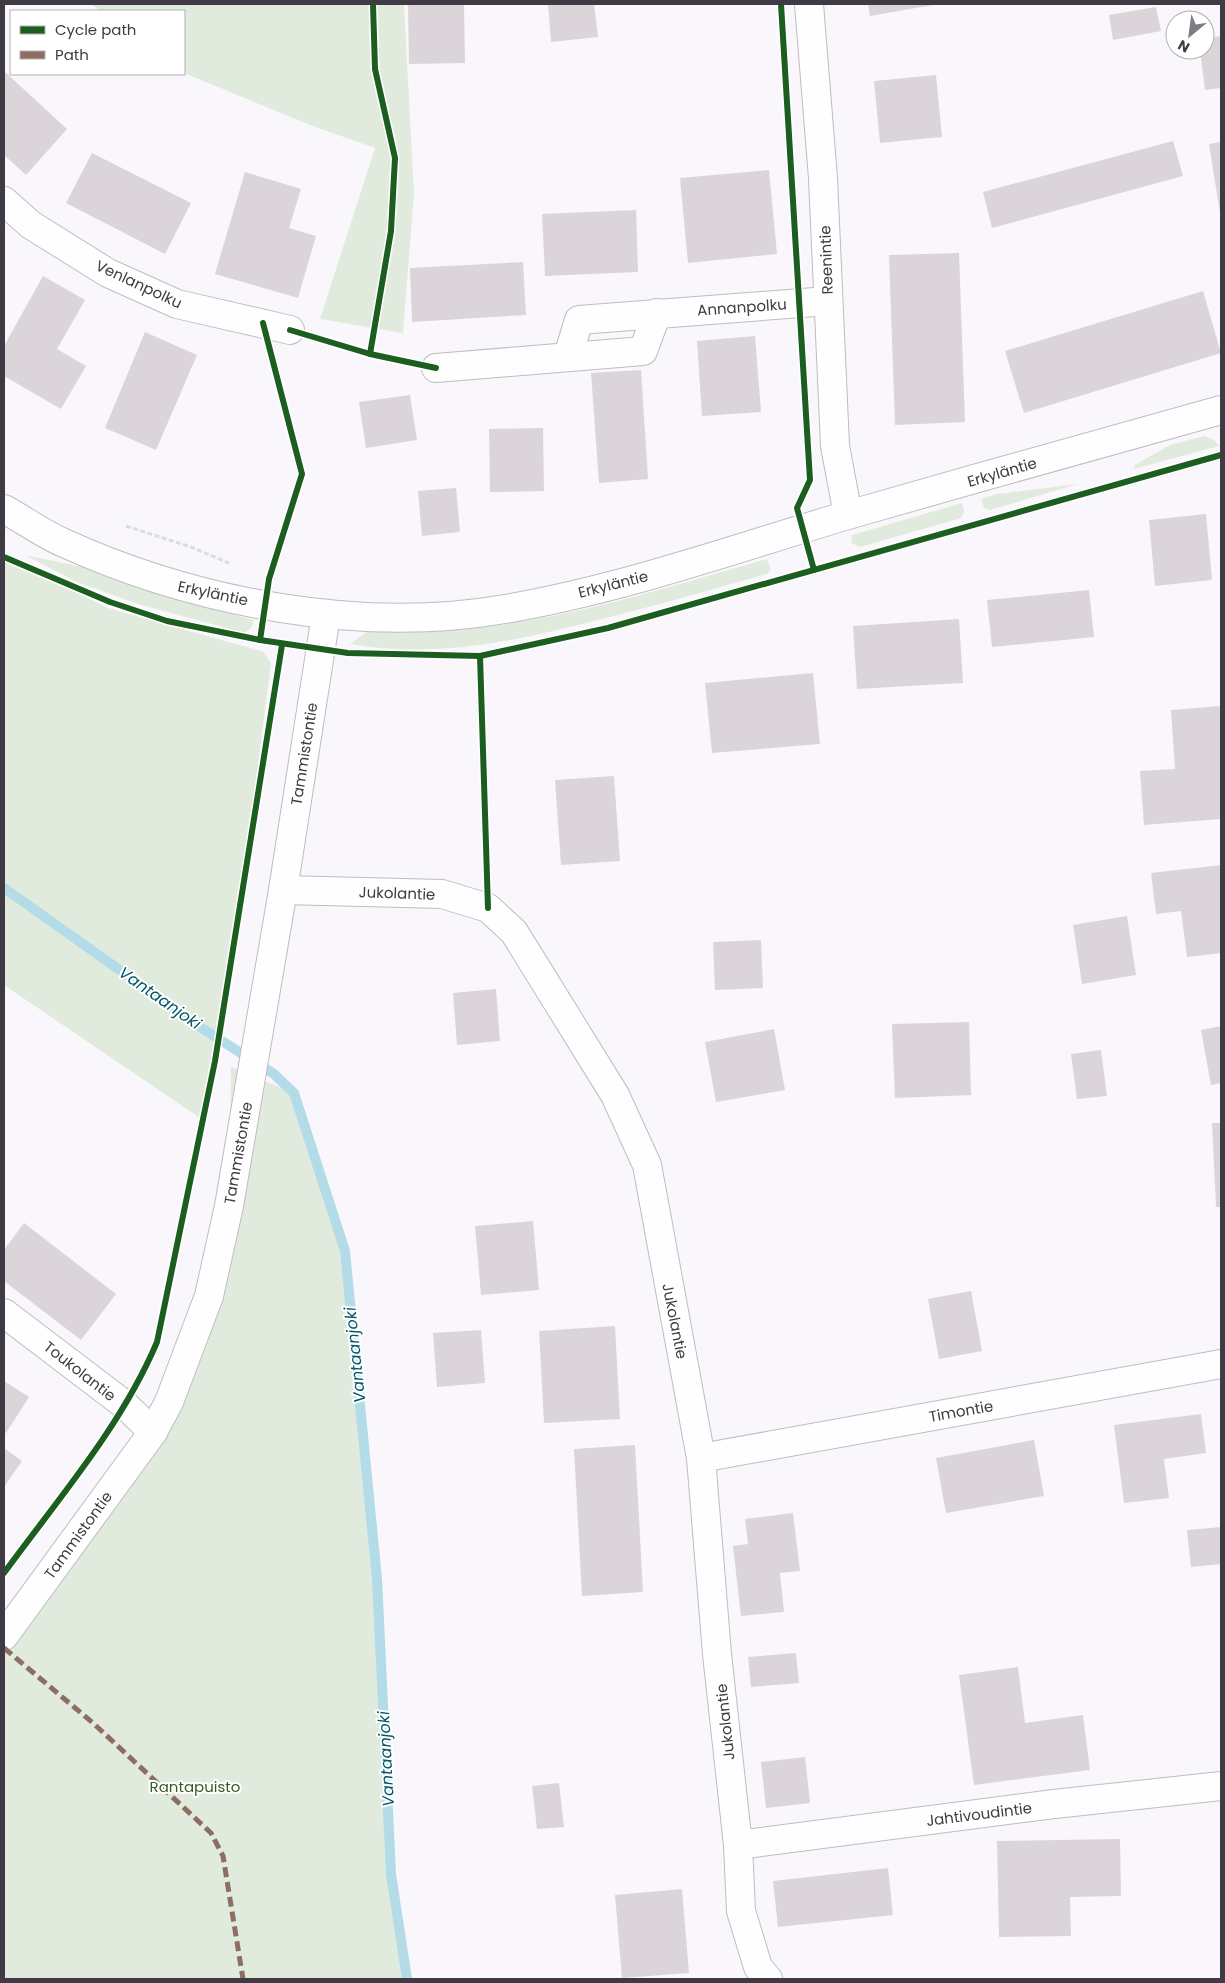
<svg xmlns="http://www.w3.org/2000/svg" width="1225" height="1983" font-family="Poppins,sans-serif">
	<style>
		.green { fill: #e1ebdd }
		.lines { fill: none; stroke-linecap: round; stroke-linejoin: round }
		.stream { stroke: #b4dce8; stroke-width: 10 }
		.building { fill: #dbd5da }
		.minor-casing { stroke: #bfbcc2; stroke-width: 30 }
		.tertiary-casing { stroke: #bfbcc2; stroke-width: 30 }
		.path { stroke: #dcdcdd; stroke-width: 3; stroke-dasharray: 5 2.5; stroke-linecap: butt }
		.minor { stroke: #fefeff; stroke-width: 28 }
		.tertiary { stroke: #fefeff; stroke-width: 28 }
		.quiet { stroke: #8d6e63; stroke-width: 5; stroke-dasharray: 10 5; stroke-linecap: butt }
		.cycleway-casing { stroke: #fff; stroke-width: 9 }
		.cycleway { stroke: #1b5e20; stroke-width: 6 }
		.labels { text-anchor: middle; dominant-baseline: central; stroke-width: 4; stroke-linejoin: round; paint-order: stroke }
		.street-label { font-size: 15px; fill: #3f3a43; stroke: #fff }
		.park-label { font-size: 15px; fill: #375b24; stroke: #fff }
		.water-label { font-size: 16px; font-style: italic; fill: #025768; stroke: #fff }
	</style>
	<rect width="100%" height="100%" fill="#f9f7fc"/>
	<g class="green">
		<polygon points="91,4 404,4 414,194 403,333 320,319 375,148 310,125 184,73 184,11 101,11"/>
		<polygon points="1204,436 1214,440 1219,446 1134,469 1135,465 1170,445"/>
		<polygon points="1078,484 990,510 984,508 981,499 997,494"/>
		<polygon points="962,503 964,512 961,518 860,547 851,543 852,535"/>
		<polygon points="25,555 82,567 140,589 253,620 252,627 245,633 138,604 77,582"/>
		<path d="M4,557L108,608L264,652L271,664C251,817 234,970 203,1120L4,985Z"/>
		<path d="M767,559L771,569L767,574C711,590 655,606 598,620C516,641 435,659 350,644L368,631C509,639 634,597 767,559Z"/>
		<polygon points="231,1067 294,1093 345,1251 377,1579 391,1874 407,1979 4,1979 4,1653 173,1421 229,1206"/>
	</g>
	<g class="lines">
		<polyline class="stream" points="4,888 200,1027 274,1074 294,1093 345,1251 377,1579 391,1874 407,1979"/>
	</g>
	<g class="building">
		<polygon points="408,4 464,4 465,63 409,64"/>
		<polygon points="548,4 594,4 598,37 551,42"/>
		<polygon points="868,4 933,4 933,5 870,16"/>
		<polygon points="1156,7 1161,31 1113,40 1109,15"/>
		<polygon points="1221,36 1221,88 1205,90 1200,50 1205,50 1205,38"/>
		<polygon points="4,71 67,129 26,175 4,155"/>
		<polygon points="936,75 942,137 880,143 874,81"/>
		<polygon points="1173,141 1183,176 992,228 983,192"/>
		<polygon points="1221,142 1221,213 1220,213 1209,144"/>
		<polygon points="92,153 191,203 165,254 66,203"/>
		<polygon points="769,170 777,254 688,263 680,178"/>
		<polygon points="245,172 301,189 289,228 316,236 298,298 215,274"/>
		<polygon points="636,210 638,272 545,276 542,214"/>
		<polygon points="959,253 965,422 895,425 889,255"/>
		<polygon points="523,262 526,315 412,322 410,268"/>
		<polygon points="43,276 85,300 57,349 86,366 61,409 4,376 4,346"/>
		<polygon points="1203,291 1221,353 1024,413 1005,351"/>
		<polygon points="145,332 197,355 156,450 105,428"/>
		<polygon points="755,336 761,412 702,416 697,341"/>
		<polygon points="641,370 648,479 599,483 591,373"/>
		<polygon points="410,395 417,440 366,448 359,402"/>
		<polygon points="543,428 544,491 490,492 489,429"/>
		<polygon points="456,488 460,532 422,536 418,491"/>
		<polygon points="1206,514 1212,580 1155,586 1149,520"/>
		<polygon points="1089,590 1094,637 992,647 987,600"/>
		<polygon points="959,619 963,683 857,689 853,626"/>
		<polygon points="813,673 820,744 712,753 705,683"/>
		<polygon points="1221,706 1221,819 1144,825 1140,771 1175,769 1171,710"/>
		<polygon points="614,776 620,861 561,865 555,780"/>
		<polygon points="1221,865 1221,953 1187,957 1181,911 1156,914 1151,873"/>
		<polygon points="1127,916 1136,975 1082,984 1073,925"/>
		<polygon points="761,940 763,988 715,990 713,942"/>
		<polygon points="496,989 500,1041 457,1045 453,993"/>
		<polygon points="969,1022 971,1095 895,1098 892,1024"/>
		<polygon points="1221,1026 1221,1083 1211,1085 1201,1030"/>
		<polygon points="774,1029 785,1090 716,1102 705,1042"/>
		<polygon points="1101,1050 1107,1096 1077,1099 1071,1054"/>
		<polygon points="1212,1123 1221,1123 1221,1207 1216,1207"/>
		<polygon points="533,1221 539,1290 481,1295 475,1226"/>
		<polygon points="24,1223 116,1294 81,1340 4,1281 4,1250"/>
		<polygon points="971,1291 982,1351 939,1359 928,1299"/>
		<polygon points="615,1326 620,1419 544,1423 539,1331"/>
		<polygon points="481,1330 485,1383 437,1387 433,1333"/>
		<polygon points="4,1381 29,1397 6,1433 4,1432"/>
		<polygon points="1201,1414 1206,1453 1164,1459 1169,1498 1124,1503 1114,1425"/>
		<polygon points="1034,1440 1044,1496 946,1513 936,1458"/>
		<polygon points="635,1445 643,1592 582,1596 574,1449"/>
		<polygon points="4,1448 22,1461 4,1487"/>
		<polygon points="793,1513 800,1571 780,1573 784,1612 741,1616 733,1546 748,1544 745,1519"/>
		<polygon points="1221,1527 1221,1564 1191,1567 1187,1530"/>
		<polygon points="796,1653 799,1683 751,1687 748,1657"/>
		<polygon points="1018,1667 1025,1723 1083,1715 1090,1770 974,1785 959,1675"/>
		<polygon points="805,1757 810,1803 766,1808 761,1762"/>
		<polygon points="559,1783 564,1827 537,1829 532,1786"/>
		<polygon points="1120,1839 1121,1896 1070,1897 1071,1936 999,1937 997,1841"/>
		<polygon points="888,1868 893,1915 778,1927 773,1881"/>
		<polygon points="682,1889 689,1973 622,1978 615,1895"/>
	</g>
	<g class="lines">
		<g class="minor-casing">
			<g id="minor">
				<polyline points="809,4 823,178 835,446 848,515"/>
				<polyline points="4,201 31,225 108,273 177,304 290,330"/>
				<polyline points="568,356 579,320 828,301"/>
				<polyline points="436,368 643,351 657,313"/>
				<polyline points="283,890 442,894 488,908 514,932 615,1095 647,1165 701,1458 717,1654 738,1845 741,1911 758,1967 768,1979"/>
				<polyline points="4,1313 125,1405 153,1432"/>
				<polyline points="701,1458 1221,1364"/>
				<polyline points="4,1636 153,1432 169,1402 209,1296 229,1206 283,890 326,615"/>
				<polyline points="738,1845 1054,1804 1221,1786"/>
			</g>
		</g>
		<g class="tertiary-casing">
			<path id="tertiary" d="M4,509C24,520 43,534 64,543C196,603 361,634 505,609C622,589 734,549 848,515C972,479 1097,445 1221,410"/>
		</g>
		<polyline class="path" points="126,526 191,547 231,564"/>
		<use href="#minor" class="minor"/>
		<use href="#tertiary" class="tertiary"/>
		<polyline class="quiet" points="4,1648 93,1723 211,1833 223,1856 243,1979"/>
		<g class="cycleway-casing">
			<g id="cycleway">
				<polyline points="781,4 810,480 797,508 814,570"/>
				<polyline points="290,330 370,354 436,368"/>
				<polyline points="370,354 391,231 395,158 375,69 373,4"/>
				<polyline points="4,557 110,602 167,621 260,640 348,653 480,656 608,628 1221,455"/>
				<polyline points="260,640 269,579 302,474 263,323"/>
				<polyline points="480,656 488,908"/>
				<path d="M4,1573C58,1499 121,1427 157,1342L215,1061L282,645"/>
			</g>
		</g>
		<use href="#cycleway" class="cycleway"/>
	</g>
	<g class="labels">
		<g class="street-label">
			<text transform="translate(826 260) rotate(-92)">Reenintie</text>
			<text transform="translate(139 284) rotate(25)">Venlanpolku</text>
			<text transform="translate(742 307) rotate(-4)">Annanpolku</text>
			<text transform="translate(1002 472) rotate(-16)">Erkyläntie</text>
			<text transform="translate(613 584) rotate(-14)">Erkyläntie</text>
			<text transform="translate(213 593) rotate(12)">Erkyläntie</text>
			<text transform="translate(304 754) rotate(-81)">Tammistontie</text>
			<text transform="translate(397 893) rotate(2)">Jukolantie</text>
			<text transform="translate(238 1153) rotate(-80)">Tammistontie</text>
			<text transform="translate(675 1321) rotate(79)">Jukolantie</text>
			<text transform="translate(80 1371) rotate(38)">Toukolantie</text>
			<text transform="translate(961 1411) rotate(-10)">Timontie</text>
			<text transform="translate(78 1535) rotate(-54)">Tammistontie</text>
			<text transform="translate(725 1722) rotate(-96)">Jukolantie</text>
			<text transform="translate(979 1814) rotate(-7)">Jahtivoudintie</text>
		</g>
		<g class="park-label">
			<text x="195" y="1786">Rantapuisto</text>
		</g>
		<g class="water-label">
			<text transform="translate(160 998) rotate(35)">Vantaanjoki</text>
			<text transform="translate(355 1355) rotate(-96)">Vantaanjoki</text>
			<text transform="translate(386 1759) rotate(-93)">Vantaanjoki</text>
		</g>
	</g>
	<rect width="1225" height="1983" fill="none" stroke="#3f3a43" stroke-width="10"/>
	<rect x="10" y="10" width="175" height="65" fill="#ffffff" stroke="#b2b0b4"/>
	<rect x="20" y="26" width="25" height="8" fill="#1b5e20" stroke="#b2b0b4"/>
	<text x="55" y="35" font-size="15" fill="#3f3a43">Cycle path</text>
	<rect x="20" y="51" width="25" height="8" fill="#8d6e63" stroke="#b2b0b4"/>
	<text x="55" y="60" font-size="15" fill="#3f3a43">Path</text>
	<g transform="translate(1190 35) rotate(209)"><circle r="24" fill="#ffffff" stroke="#b2b0b4"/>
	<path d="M0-4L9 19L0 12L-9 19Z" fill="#807c84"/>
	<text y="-8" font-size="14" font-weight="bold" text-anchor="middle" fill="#3f3a43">N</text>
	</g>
</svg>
